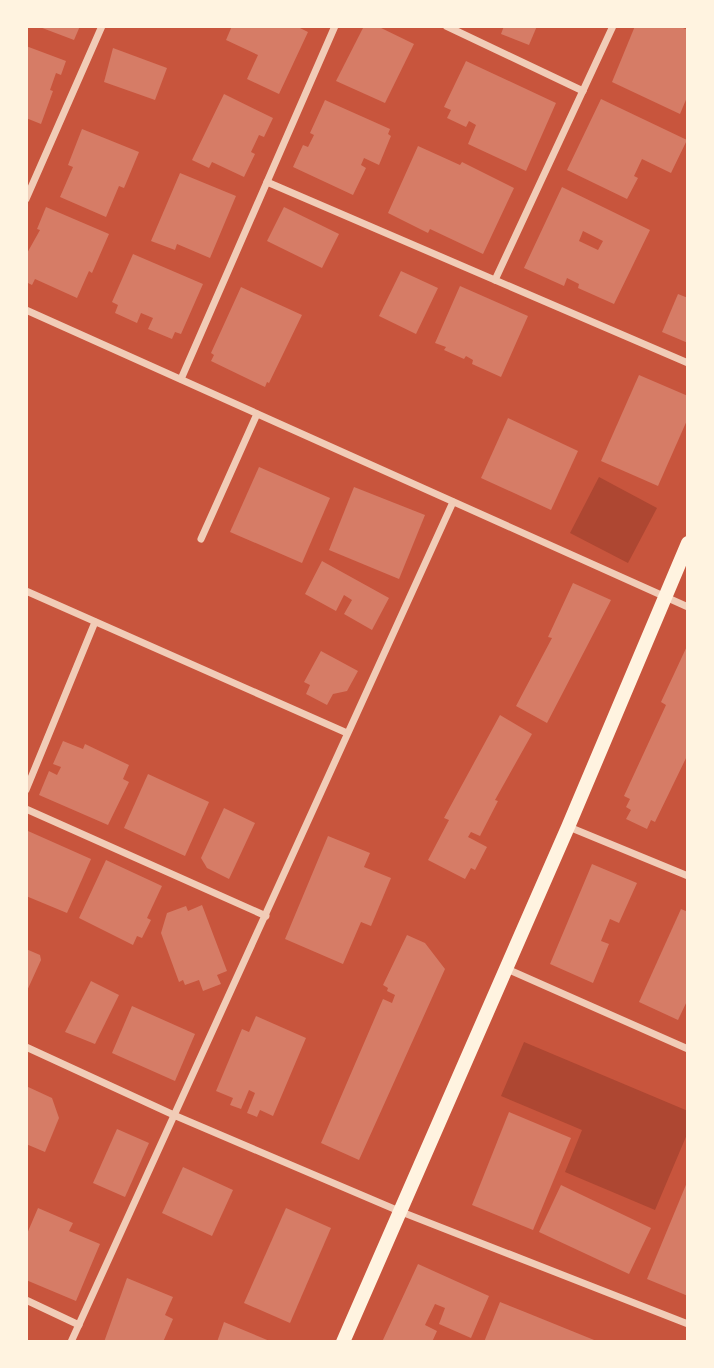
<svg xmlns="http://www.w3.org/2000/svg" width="714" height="1368" font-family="'Fira Sans',sans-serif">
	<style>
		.green { fill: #ae4732 }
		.building { fill: #d67c66; fill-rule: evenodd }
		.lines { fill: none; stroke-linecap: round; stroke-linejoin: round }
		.minor { stroke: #f1ccb7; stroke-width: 7 }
		.secondary { stroke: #fff3e0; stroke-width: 14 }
	</style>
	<rect width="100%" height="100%" fill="#c8553d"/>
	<g class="green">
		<polygon points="599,477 657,508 628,563 570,533"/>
		<polygon points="524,1042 688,1111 688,1132 655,1210 565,1172 582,1130 501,1096"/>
	</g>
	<g class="building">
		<polygon points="37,26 80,26 74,40"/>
		<polygon points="232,26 296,26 308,32 279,94 247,79 258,55 226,40"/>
		<polygon points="364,26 377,26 414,44 385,103 336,81"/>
		<polygon points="504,26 537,26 529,45 501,34"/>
		<polygon points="635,26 678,26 688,30 688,95 680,114 612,82"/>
		<polygon points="26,46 66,61 61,75 56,73 50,90 53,91 41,124 26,118"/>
		<polygon points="113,48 167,68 155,100 104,82"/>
		<polygon points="466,61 556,103 526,171 468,144 476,125 469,121 466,127 447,118 451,110 444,107"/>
		<polygon points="224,94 273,118 264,137 259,135 251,152 255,154 244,177 212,162 209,168 192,160"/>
		<polygon points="601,99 687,140 671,173 642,159 634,176 638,178 627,199 567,170"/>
		<polygon points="325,100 390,129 388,134 391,136 379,165 364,158 361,165 366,168 353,195 293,167 303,145 308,147 314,135 310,133"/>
		<polygon points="82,129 139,152 124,188 119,186 106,217 60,197 73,167 68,165"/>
		<polygon points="418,146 460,165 462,162 514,188 483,254 430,229 428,233 388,213"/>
		<polygon points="180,173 236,196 210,258 177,244 175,250 151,241"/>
		<path d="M562,187L650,230L614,304L578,288L579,284L567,278L564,286L524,268ZM583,231L603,241L598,250L579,241Z"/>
		<polygon points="46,207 109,234 92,273 89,271 77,298 35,279 32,285 26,282 26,255 40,230 37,229"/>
		<polygon points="284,207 339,234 322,268 267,241"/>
		<polygon points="133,254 203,284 181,334 175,332 172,339 148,329 153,318 141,313 137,323 115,313 118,305 112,302"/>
		<polygon points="401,271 438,288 416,334 379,316"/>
		<polygon points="460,286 528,316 501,377 472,364 473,360 466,356 464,359 444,350 446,347 435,343"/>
		<polygon points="241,287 302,315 269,383 267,382 265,387 211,361 214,355 211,353"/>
		<polygon points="678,294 688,298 688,343 662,332"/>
		<polygon points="639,375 688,396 688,418 658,486 601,461"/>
		<polygon points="508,418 578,451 551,510 481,478"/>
		<polygon points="259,467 330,498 302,563 230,532"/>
		<polygon points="354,487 425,515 399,579 329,550"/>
		<polygon points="322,561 389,598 372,630 344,614 352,600 344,595 336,611 305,594"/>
		<polygon points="573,583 611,600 547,723 516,706 552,638 548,637"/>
		<polygon points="688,644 688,754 655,822 651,820 647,829 626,819 631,810 626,807 630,799 624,796 666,705 661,702"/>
		<polygon points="321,651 358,671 347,691 333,694 327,705 306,694 310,685 304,682"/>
		<polygon points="500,715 532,734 495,800 498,801 480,836 471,832 468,837 487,847 475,870 471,868 465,879 428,860 449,820 444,818"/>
		<polygon points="63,741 83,749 85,744 129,765 123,779 129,782 108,825 39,795 49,771 57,775 61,767 53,764"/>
		<polygon points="148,774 209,802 185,856 124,828"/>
		<polygon points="224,808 255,823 229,879 207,868 201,858"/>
		<polygon points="28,831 91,859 67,913 26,896"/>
		<polygon points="328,836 370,853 364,867 391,878 371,926 361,922 343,964 285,939"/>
		<polygon points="106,860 162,886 147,918 151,920 142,938 137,936 133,945 79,918"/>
		<polygon points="592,864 637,883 619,923 610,919 601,941 609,944 593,983 550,964"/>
		<polygon points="202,905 227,971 217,975 221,984 203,991 199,980 185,985 183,980 179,982 161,933 167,913 186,906 188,911"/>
		<polygon points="681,909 688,912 688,999 678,1020 639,1002"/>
		<polygon points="407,935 425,943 445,969 359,1160 321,1143 383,999 392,1003 395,995 387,991 388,988 383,985"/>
		<polygon points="26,949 40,955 41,960 26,993"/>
		<polygon points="91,981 119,995 95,1044 65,1032"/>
		<polygon points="132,1006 195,1034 175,1081 112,1053"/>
		<polygon points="256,1016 306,1038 273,1116 260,1110 257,1117 247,1113 255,1093 249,1090 241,1109 230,1105 233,1098 216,1091 242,1029 249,1032"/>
		<polygon points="26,1086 52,1098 59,1118 45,1152 26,1144"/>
		<polygon points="509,1112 571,1138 533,1230 472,1205"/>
		<polygon points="117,1129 149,1143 125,1197 93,1183"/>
		<polygon points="183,1167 233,1190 212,1236 162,1213"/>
		<polygon points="688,1180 688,1296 647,1279"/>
		<polygon points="561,1185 651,1228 629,1274 539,1232"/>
		<polygon points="38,1208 73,1223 69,1231 100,1244 76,1301 26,1280 26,1236"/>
		<polygon points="286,1208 331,1228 290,1323 244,1303"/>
		<polygon points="418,1264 489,1296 471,1338 439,1324 445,1308 435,1304 425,1325 437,1331 432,1342 382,1342"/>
		<polygon points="127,1278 173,1297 165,1315 173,1319 163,1342 104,1342"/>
		<polygon points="500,1302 525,1312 599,1342 484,1342"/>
		<polygon points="224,1322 272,1342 217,1342"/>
	</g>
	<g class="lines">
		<g class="minor">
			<polyline points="446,26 583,91"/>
			<polyline points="267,182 688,363"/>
			<polyline points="26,199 102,26"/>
			<polyline points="495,280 613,26"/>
			<polyline points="26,310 688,607"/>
			<polyline points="181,379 335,26"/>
			<polyline points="201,539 257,414"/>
			<polyline points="26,591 347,733"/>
			<polyline points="26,790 95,622"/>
			<polyline points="26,809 266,916"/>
			<polyline points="569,827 688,876"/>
			<polyline points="507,969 688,1049"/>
			<polyline points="26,1047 176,1116 399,1211 688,1324"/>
			<polyline points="26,1300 79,1325"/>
			<polyline points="71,1342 453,502"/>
		</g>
		<polyline class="secondary" points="343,1342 568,827 688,543"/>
	</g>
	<rect width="714" height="1368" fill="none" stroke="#fff3e0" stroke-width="56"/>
</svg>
